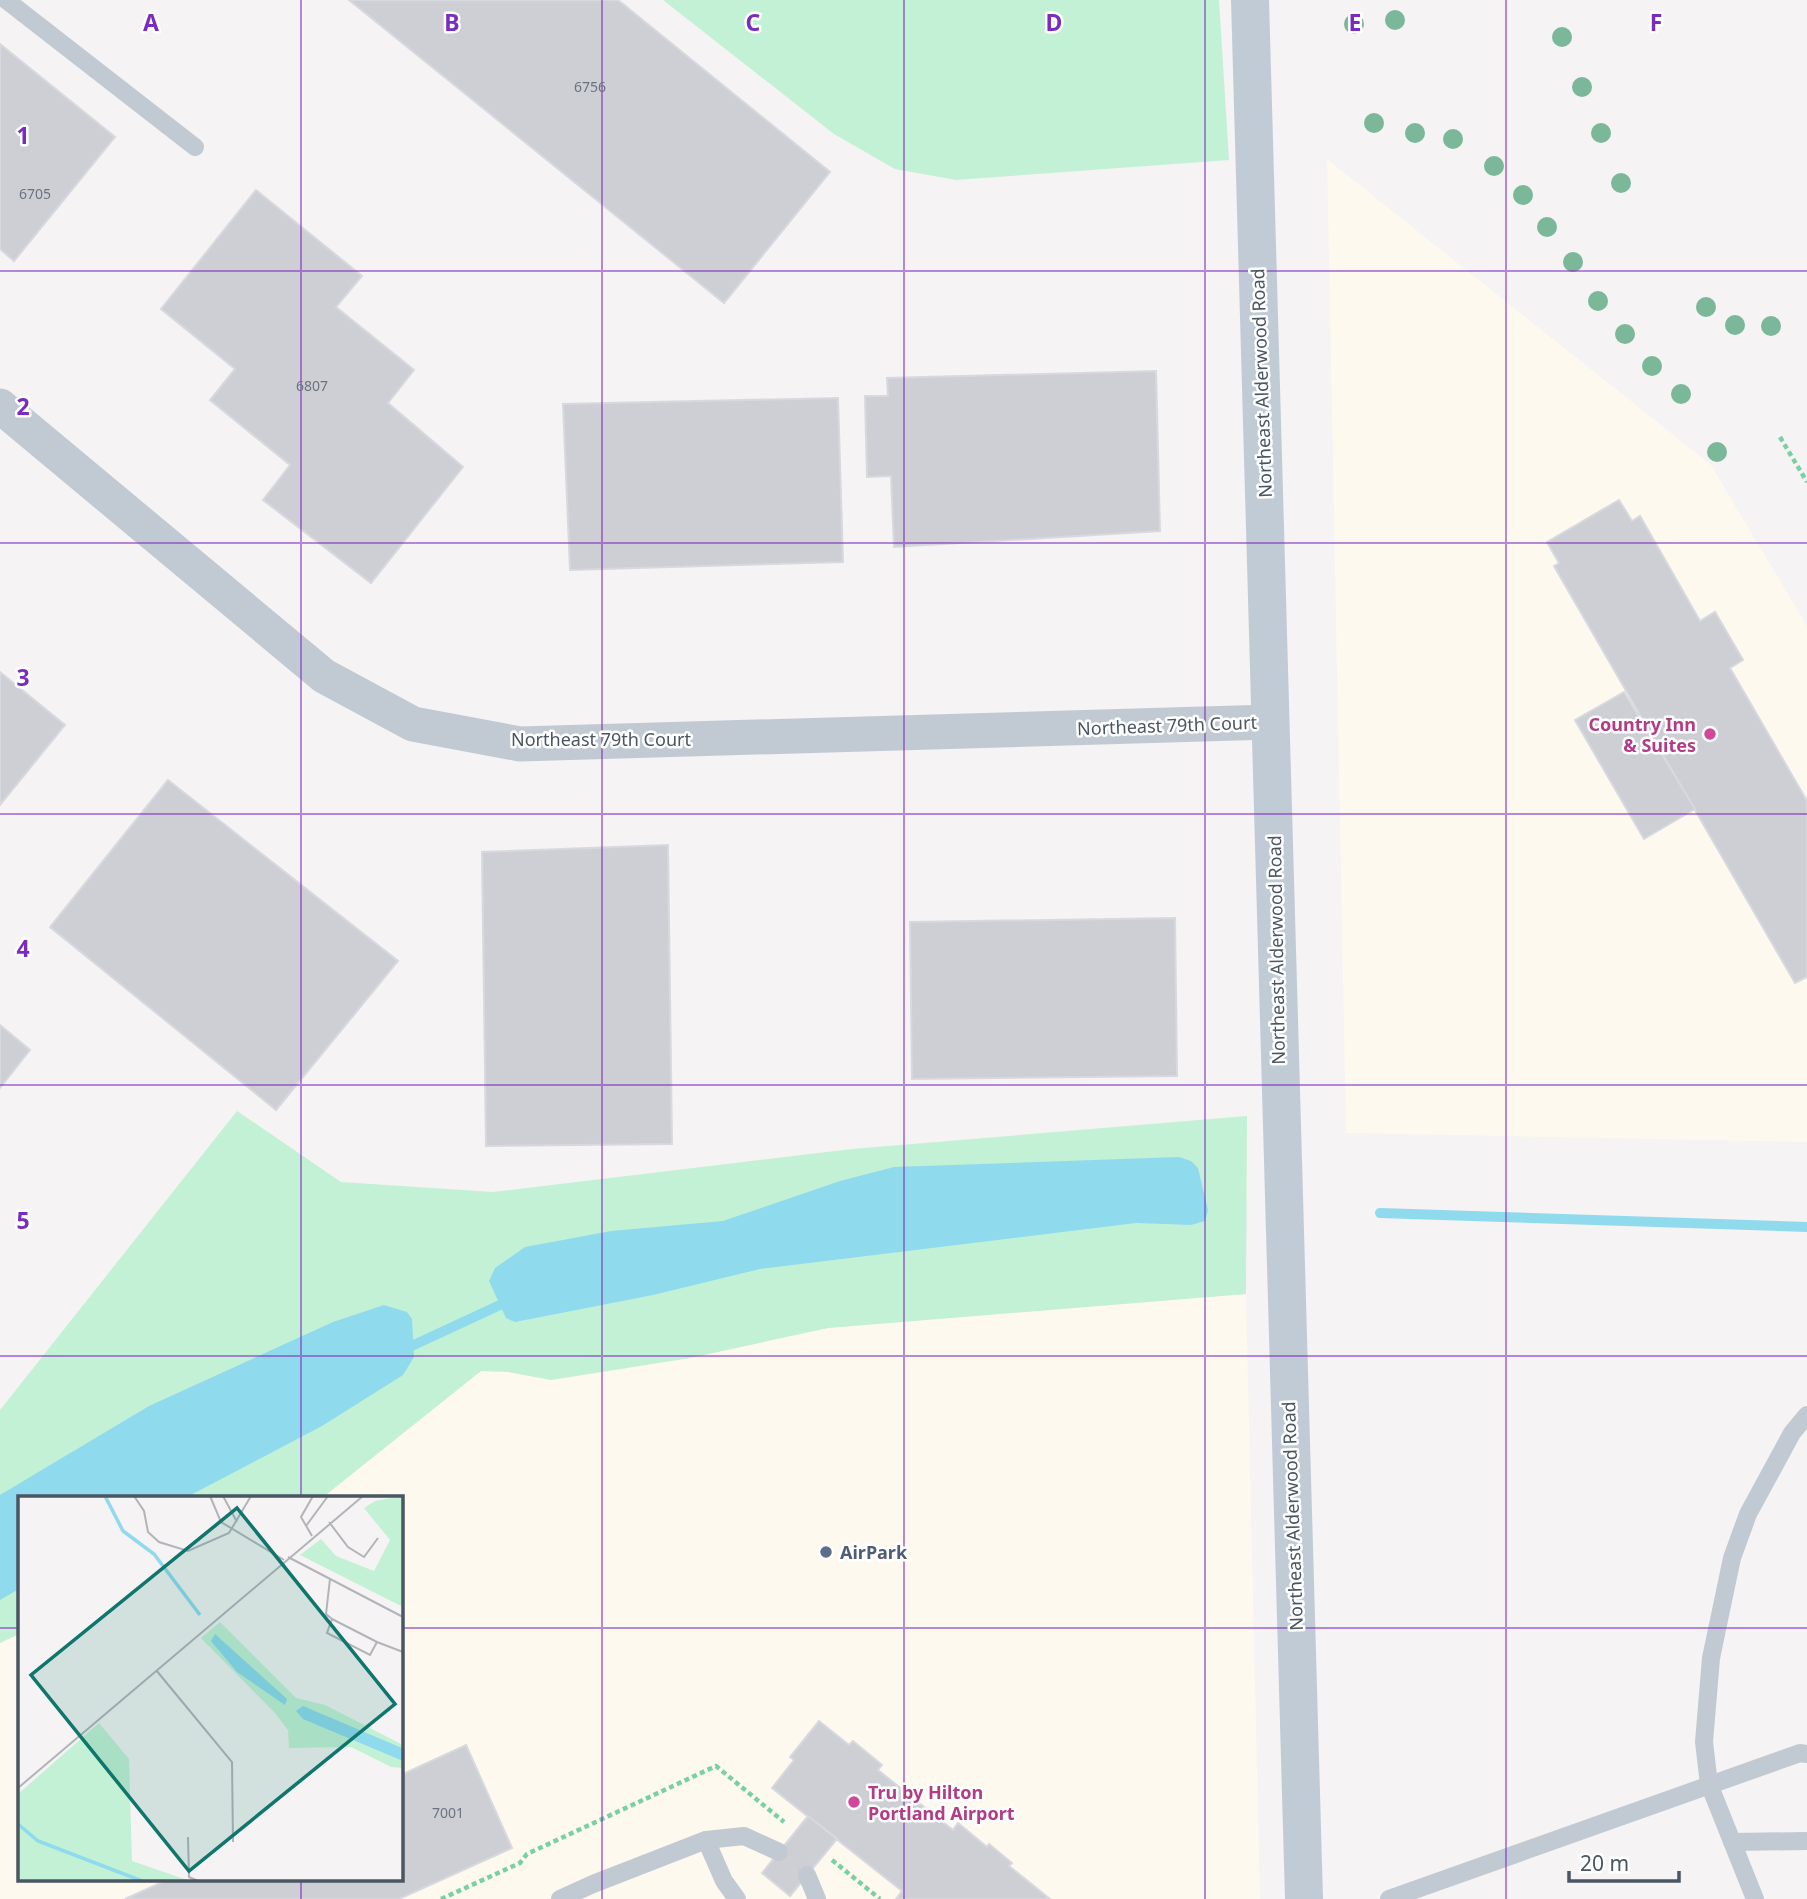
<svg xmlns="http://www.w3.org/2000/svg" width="1807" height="1899" font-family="'Noto Sans',sans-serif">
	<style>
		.commercial { fill: #fdf9ef }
		.green { fill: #c3f1d5 }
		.water { fill: #90daee }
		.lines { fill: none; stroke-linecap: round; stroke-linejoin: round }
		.stream { stroke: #90daee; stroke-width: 10 }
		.building { fill: #cdcfd5; stroke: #d7d9de; stroke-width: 2 }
		.path { stroke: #7ad0a6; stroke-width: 4.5; stroke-dasharray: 5 3.5; stroke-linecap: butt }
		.service { stroke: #c1cad2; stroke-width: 18 }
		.minor { stroke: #c1cad2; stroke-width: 35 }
		.secondary { stroke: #c1cbd6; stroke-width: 38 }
		.tree { fill: #7bb799 }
		.grid { fill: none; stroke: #7b2cbf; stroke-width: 2; stroke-opacity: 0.55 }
		.hotel-dot { fill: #d1479c; stroke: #fff; stroke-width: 2.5 }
		.service-dot { fill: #5c6f8a; stroke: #fff; stroke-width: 2.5 }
		.labels { text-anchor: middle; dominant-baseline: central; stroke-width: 5; stroke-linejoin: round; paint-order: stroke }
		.number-label { font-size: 14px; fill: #6b747e }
		.street-label { font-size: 18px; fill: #4a5661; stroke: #fff }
		.hotel-label { font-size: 18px; font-weight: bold; fill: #b23c85; stroke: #fff; text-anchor: end }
		.service-label { font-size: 18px; font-weight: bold; fill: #4e5e75; stroke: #fff; text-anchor: start }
		.inset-river { fill: none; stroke: #90daee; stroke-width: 3.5 }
		.inset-road { fill: none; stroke: #b1b4b9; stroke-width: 2 }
		.view { fill: #0f766e; fill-opacity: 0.15; stroke: #0f766e; stroke-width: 3.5 }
		.inset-edge { fill: none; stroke: #4a5661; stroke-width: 3.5 }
		.grid-label { font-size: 23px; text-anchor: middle; font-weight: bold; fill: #7b2cbf; stroke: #fff; stroke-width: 5; stroke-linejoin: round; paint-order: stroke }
	</style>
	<rect width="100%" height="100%" fill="#f5f3f3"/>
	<g class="commercial">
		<polygon points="1327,159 1711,465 1807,626 1807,1142 1346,1133"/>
		<polygon points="1246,1294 1260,1899 0,1899 0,1643 19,1634 19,1880 401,1880 401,1498 322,1498 481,1371 508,1372 551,1380 690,1358 828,1328"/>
	</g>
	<g class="green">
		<polygon points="663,0 1219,0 1229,160 956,180 895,169 834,134"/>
		<polygon points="237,1111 341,1182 493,1192 852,1149 1247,1116 1246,1294 828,1328 690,1358 551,1380 508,1372 481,1371 322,1498 19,1498 19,1634 0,1643 0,1410"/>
	</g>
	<g class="water">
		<polygon points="1179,1157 1191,1161 1198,1168 1208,1210 1205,1221 1191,1225 1136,1223 760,1269 653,1295 515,1322 506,1318 489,1281 495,1268 525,1247 611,1231 723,1221 840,1181 894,1167"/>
		<polygon points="384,1305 407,1312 412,1319 414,1357 403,1375 322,1426 185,1498 19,1498 19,1589 0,1600 0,1495 149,1406 333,1322"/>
	</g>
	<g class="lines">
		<g class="stream">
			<polyline points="1380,1213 1807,1227"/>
			<polyline points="403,1350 500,1305 513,1302"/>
		</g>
	</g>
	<g class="building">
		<polygon points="349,0 618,0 830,172 724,303"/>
		<polygon points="0,44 115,137 14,261 0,249"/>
		<polygon points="256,190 362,276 336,307 414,370 388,403 463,467 371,583 263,500 290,465 210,400 235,369 161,309"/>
		<polygon points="1156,371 1160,531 894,547 891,476 867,477 865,396 888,396 887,378"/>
		<polygon points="838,398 843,562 570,570 563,404"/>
		<polygon points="1619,500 1632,521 1640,516 1700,621 1715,612 1743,660 1730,668 1807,801 1807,977 1795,983 1554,566 1559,563 1547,542"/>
		<polygon points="0,672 65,725 0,805"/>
		<polygon points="1624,692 1695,809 1644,839 1575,720"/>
		<polygon points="168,780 398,961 276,1110 50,927"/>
		<polygon points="668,845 672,1144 486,1146 482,852"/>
		<polygon points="1175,918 1177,1076 912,1079 910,922"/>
		<polygon points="0,1025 30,1050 0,1088"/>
		<polygon points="819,1721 849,1745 853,1741 882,1765 878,1770 953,1830 958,1823 987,1847 989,1844 1012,1863 1009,1866 1050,1899 896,1899 902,1891 772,1788 794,1760 790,1757"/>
		<polygon points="466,1745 512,1848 399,1899 125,1899 167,1880 401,1880 401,1775"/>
		<polygon points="808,1816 837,1839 790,1896 762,1873"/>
	</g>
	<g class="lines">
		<g class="path">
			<polyline points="1780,437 1807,482"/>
			<polyline points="832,1860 880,1899"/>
			<polyline points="441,1899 520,1863 527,1854 716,1766 784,1822"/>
		</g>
		<g class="service">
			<polyline points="6,0 195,147"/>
			<polyline points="706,1840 744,1836 779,1852"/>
			<polyline points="1732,1842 1807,1841"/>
			<polyline points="807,1875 817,1899"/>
			<polyline points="560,1899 593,1884 706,1840 724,1881 737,1899"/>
			<polyline points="1389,1899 1800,1753 1807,1754"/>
			<polyline points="1755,1899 1709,1784 1704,1742 1711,1658 1732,1558 1748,1514 1792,1433 1807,1415"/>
		</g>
		<polyline class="minor" points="0,406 324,676 413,724 520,744 1271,722"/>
		<polyline class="secondary" points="1250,0 1304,1899"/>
	</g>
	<g class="tree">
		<circle cx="1395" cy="20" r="10"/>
		<circle cx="1354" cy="24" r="10"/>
		<circle cx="1562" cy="37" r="10"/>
		<circle cx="1582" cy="87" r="10"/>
		<circle cx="1374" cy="123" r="10"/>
		<circle cx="1415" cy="133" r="10"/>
		<circle cx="1601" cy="133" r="10"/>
		<circle cx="1453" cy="139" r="10"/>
		<circle cx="1494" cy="166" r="10"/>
		<circle cx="1621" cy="183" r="10"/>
		<circle cx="1523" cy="195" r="10"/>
		<circle cx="1547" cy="227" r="10"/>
		<circle cx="1573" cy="262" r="10"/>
		<circle cx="1598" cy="301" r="10"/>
		<circle cx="1706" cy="307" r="10"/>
		<circle cx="1735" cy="325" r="10"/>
		<circle cx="1771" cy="326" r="10"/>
		<circle cx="1625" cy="334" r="10"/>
		<circle cx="1652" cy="366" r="10"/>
		<circle cx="1681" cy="394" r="10"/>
		<circle cx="1717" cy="452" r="10"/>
	</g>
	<path class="grid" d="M301,0V1498M602,0V1899M904,0V1899M1205,0V1899M1506,0V1899M0,271H1807M0,543H1807M0,814H1807M0,1085H1807M0,1356H1807M0,1628H19M401,1628H1807M301,1880V1899"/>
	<g class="hotel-dot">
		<circle cx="1710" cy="734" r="7"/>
		<circle cx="854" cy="1802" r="7"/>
	</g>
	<circle class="service-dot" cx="826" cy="1552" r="7"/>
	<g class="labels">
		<g class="number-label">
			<text x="590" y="86">6756</text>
			<text x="35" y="193">6705</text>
			<text x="312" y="385">6807</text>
			<text x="448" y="1812">7001</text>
		</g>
		<g class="street-label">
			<text transform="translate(1261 383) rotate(-92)">Northeast Alderwood Road</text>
			<text transform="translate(1167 725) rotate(-2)">Northeast 79th Court</text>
			<text x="601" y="739">Northeast 79th Court</text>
			<text transform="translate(1276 950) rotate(-91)">Northeast Alderwood Road</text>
			<text transform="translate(1292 1516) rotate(-92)">Northeast Alderwood Road</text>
		</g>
		<g class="hotel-label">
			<text x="1696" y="724">Country Inn<tspan x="1696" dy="21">&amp; Suites</tspan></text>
			<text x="868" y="1792" text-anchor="start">Tru by Hilton<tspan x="868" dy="21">Portland Airport</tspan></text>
		</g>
		<g class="service-label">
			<text x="840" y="1552">AirPark</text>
		</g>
	</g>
	<g transform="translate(18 1496)">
		<rect width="385" height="385" fill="#f5f3f3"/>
		<path d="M385,0V111L282,59L303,43L318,60L356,75L372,44L346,12L357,5ZM202,126L278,202L307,209L385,249V272L373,271L333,251L271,252L270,234L257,217L183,142ZM81,227L111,263L114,365L172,385H0V298Z" fill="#c3f1d5"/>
		<path d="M197,138L269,203L267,209L219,176L193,145ZM285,210L384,252L385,265L285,223L278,215Z" fill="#90daee"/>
		<path class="inset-river" d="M87,0L105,35L136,58L182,119M0,328L20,345L124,385"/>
		<path class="inset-road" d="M116,0L126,15L130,36L141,46L170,55L211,37L233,0M192,0L203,26L266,64M205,0L219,26M311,26L330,51L346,61L360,42M288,30L310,0M294,40L283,21L295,0M270,61L385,121M312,83L308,118L314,123M359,146L314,123L309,137L352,159L359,146L385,156M138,174L214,266L215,346M0,292L345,0M170,341L171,381L180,385"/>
		<path class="view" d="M219,12L377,208L171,375L13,179Z"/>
		<rect width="385" height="385" class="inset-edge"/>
	</g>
	<g class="grid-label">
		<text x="151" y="31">A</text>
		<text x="452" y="31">B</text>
		<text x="753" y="31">C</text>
		<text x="1054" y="31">D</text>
		<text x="1355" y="31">E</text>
		<text x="1656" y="31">F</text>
		<text x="23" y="144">1</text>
		<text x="23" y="415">2</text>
		<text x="23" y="686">3</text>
		<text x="23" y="957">4</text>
		<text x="23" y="1229">5</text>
	</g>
	<path d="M1569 1871v10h110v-10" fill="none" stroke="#4a5661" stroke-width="3.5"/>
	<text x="1580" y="1871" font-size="21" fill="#4a5661" stroke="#ffffff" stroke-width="5" paint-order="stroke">20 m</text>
</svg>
